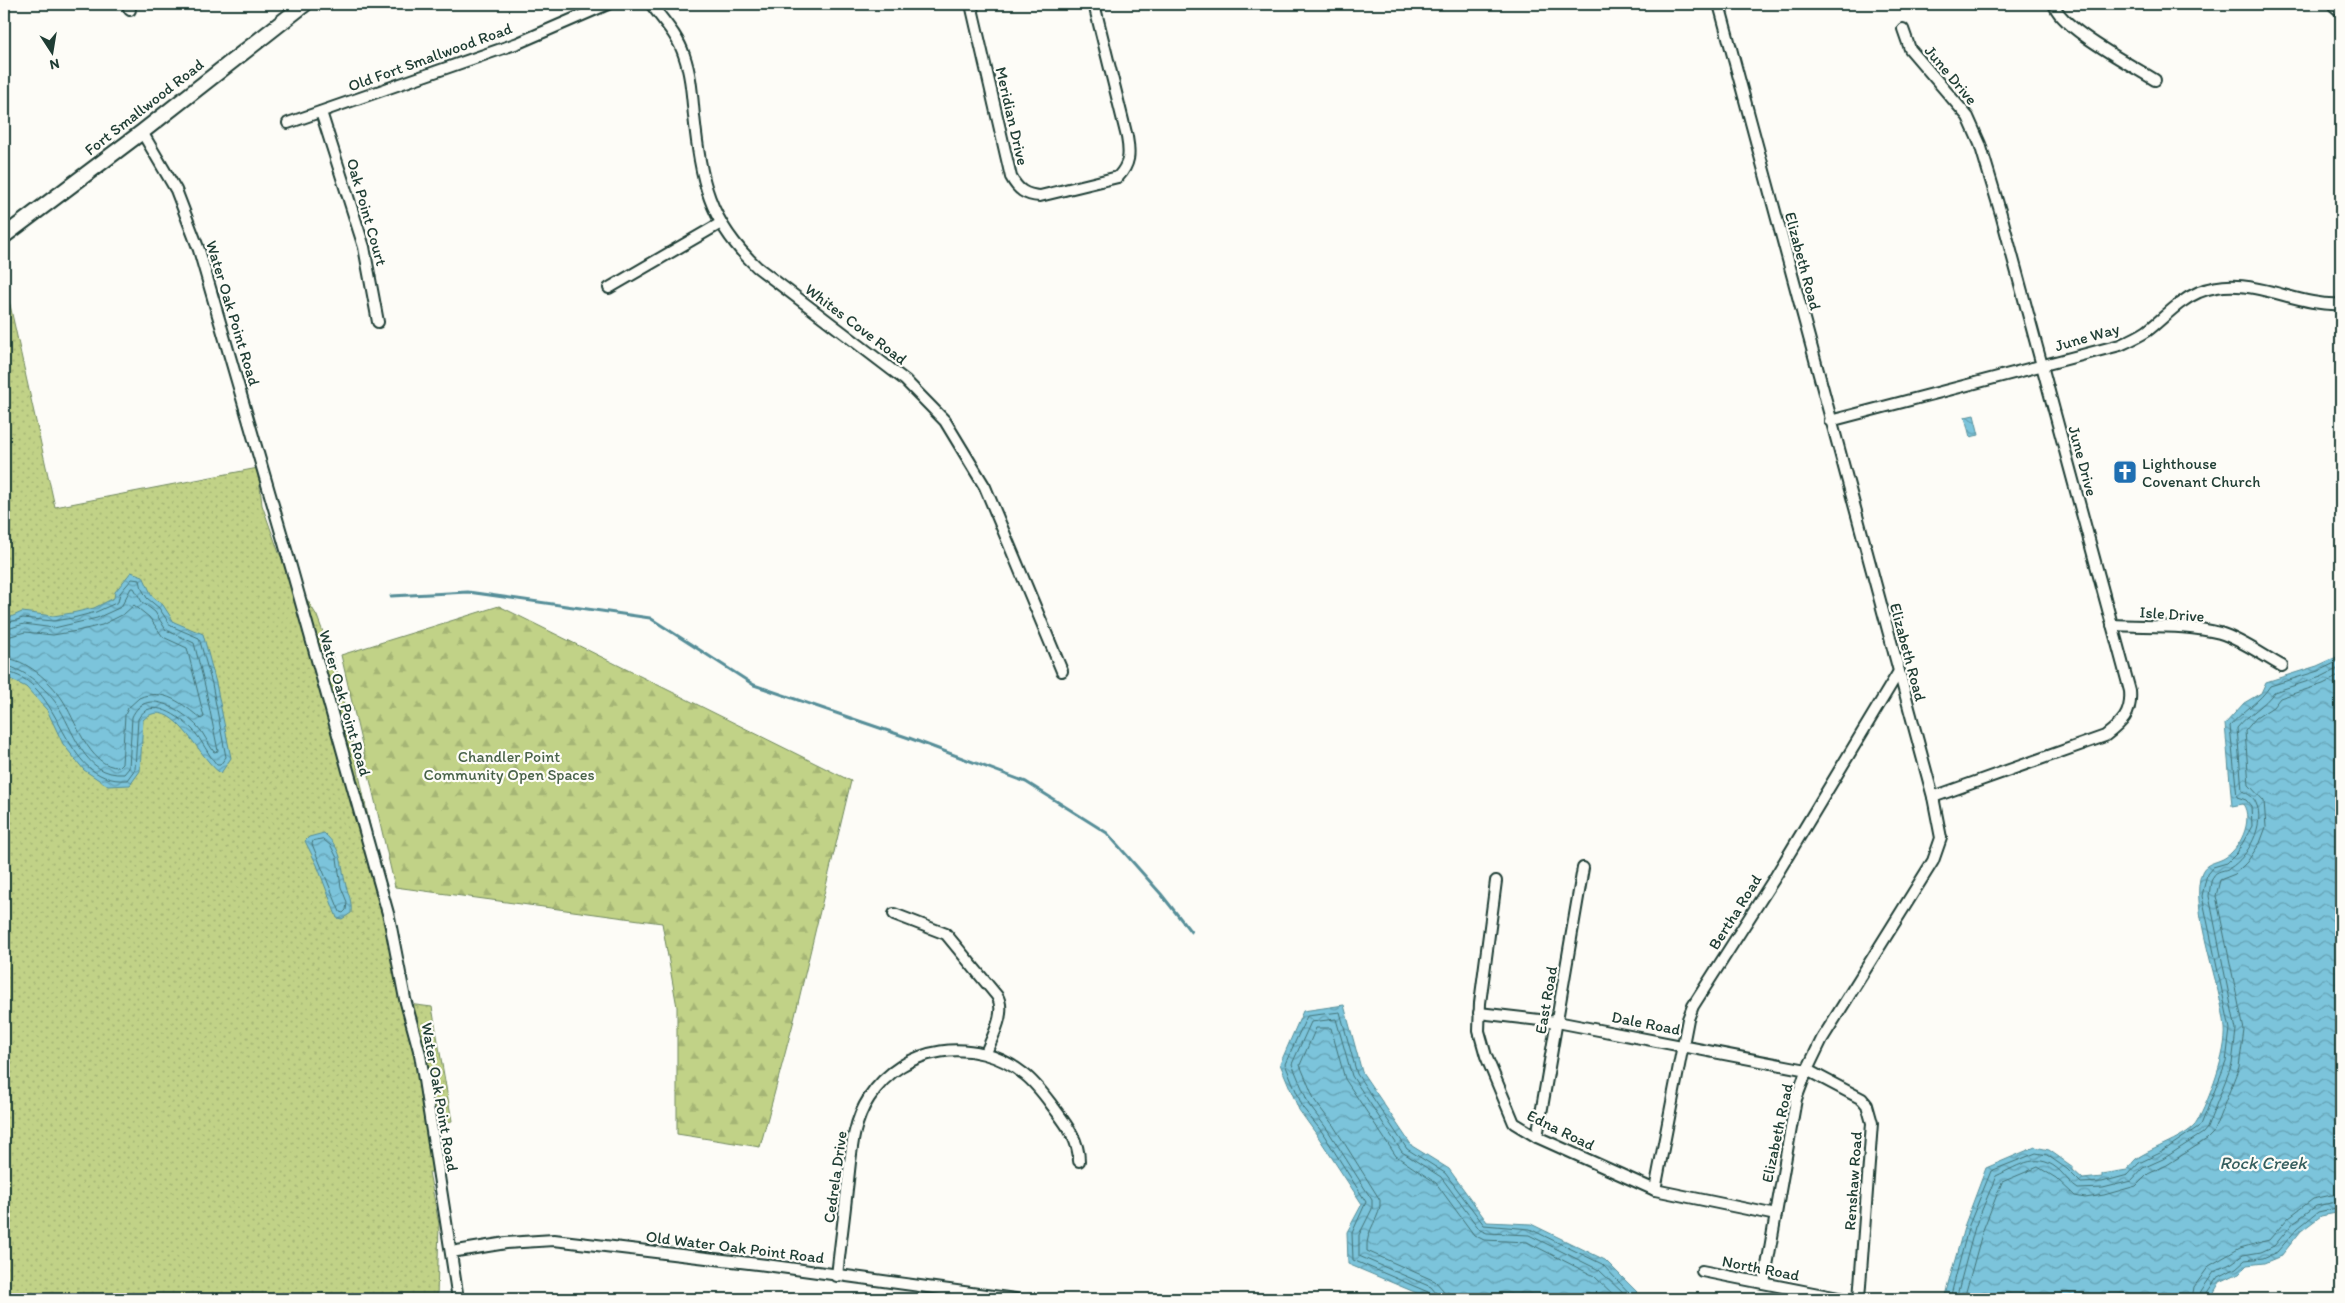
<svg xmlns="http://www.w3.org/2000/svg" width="2345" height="1303" font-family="Itim,sans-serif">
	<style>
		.grass { fill: url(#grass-dots); stroke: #70885e }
		.forest { fill: url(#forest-firs); stroke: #70885e }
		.water { fill: url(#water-waves); stroke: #568e98 }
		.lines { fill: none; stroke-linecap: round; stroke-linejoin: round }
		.shore { stroke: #447377; stroke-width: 1 }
		.stream { stroke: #568e98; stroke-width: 3 }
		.street-casing { stroke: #1f3d34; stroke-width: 14 }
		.secondary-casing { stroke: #1f3d34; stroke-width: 18 }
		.street { stroke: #fdfcf7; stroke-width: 10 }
		.secondary { stroke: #fdfcf7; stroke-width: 14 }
		.labels { text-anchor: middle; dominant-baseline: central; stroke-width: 4.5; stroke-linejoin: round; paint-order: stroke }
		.street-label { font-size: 16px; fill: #1f3d34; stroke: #fdfcf7 }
		.poi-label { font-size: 16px; fill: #1f3d34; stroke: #fdfcf7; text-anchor: start }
		.park-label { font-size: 16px; fill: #486249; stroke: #fdfcf7 }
		.water-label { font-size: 18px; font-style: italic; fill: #365f5e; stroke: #fdfcf7 }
	</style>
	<defs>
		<pattern id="grass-dots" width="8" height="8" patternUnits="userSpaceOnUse" patternTransform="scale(1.25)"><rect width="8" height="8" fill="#c1d287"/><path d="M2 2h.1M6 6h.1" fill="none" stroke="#a5b575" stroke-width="1.8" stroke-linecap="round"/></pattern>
		<pattern id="forest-firs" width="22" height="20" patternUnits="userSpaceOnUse" patternTransform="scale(1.25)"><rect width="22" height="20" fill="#c1d287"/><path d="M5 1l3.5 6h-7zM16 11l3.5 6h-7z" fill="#a5b575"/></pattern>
		<pattern id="water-waves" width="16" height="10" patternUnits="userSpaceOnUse" patternTransform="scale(1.25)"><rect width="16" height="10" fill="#7bc4db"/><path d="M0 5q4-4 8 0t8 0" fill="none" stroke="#64a0b2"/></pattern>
	</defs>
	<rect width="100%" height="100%" fill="#fdfcf7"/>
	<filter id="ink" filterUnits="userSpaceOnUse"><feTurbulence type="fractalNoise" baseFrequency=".02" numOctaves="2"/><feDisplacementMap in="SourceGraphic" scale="10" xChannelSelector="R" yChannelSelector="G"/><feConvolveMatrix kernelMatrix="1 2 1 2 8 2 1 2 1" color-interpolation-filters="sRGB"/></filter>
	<g filter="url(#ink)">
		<polygon class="grass" points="4,278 55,507 258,468 262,505 279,553 317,616 336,667 408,1004 432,1007 452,1121 432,1125 438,1172 429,1172 439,1224 437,1299 4,1299"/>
		<polygon class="forest" points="499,606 851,781 794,1020 760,1147 677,1134 677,1007 662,923 395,887 341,655"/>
		<g class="water">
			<polygon points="1974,415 1979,435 1970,437 1965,417"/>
			<path d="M131,572L143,576L152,596L163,605L174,622L203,634L216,683L231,758L221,773C201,763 172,691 143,720L140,771L130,785L108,786L84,770L63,744L47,710L26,687L4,676V620L22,612L53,616L72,613L94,608L114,598L115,592Z"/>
			<path d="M2341,655V1212L2321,1216L2301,1231L2281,1256L2264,1263L2247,1265L2239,1273L2220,1282L2210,1299H1944L1965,1224L1986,1168L2035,1147L2049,1150L2073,1167V1170L2083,1179L2102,1177V1174L2127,1170C2130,1167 2133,1161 2136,1159C2149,1149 2190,1136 2197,1122C2209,1100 2227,1053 2225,1028C2222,989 2188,905 2202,872C2206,863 2215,863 2223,859C2240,850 2254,820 2243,804L2232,806L2225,724L2244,703L2261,693L2266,682L2317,666Z"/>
			<path d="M324,833C344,852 340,862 346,886C349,896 352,901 351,913L342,919L337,918L317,865L305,841L309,837Z"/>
			<polygon points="1344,1005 1362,1072 1412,1146 1449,1169 1487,1222 1531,1224 1605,1260 1638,1293 1640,1299 1431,1299 1348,1264 1347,1232 1362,1204 1317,1135 1299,1110 1280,1064 1303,1011"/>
		</g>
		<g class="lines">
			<g class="shore">
				<path d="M4,624L23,618L53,621L73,618L96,612L118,602L120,593L132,579L140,580L142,589L147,598L159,608L171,626L199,638L212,684L226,757L220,765H217C208,755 202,740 193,730C180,717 151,695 138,719L135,769L127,780C59,785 64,678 4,672"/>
				<path d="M4,630L24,624L54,628L97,618L121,607L131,588H134L142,602L155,612L166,630L194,643L205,686L218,751L214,752C208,744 204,733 197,726C181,710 146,686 132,717L129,768L124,774C83,777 74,729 56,703C47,691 35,679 22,672C16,669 10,666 4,665"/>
				<path d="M4,638L25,632L53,635L77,631L102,625L124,614L134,605L149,617L163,637L187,648L204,717L201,719C183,704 163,687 139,698L128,708L125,715L122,764L119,767C89,768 75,718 62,699C50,681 26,659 4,658"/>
				<polygon points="323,839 331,846 337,858 341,887 347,902 346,910 343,913 340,912 312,844 313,841"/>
				<polyline points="1431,1299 1428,1292 1353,1260 1352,1233 1366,1202 1322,1132 1303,1108 1285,1064 1307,1016 1340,1012 1357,1074 1407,1149 1445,1173 1484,1225 1530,1229 1602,1264 1635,1299"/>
				<polyline points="1437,1299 1436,1293 1431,1287 1359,1256 1359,1235 1372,1209 1372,1200 1327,1129 1309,1105 1292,1064 1311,1022 1336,1019 1352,1076 1402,1152 1441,1177 1480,1230 1487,1233 1529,1235 1599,1270 1629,1299"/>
				<path d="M1445,1299L1443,1290L1435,1281L1367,1251C1365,1228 1382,1218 1380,1200L1333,1125L1315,1101L1300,1065L1316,1028H1331L1345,1079L1396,1156L1436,1183L1474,1235L1484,1240L1527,1242L1594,1276L1618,1299"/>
				<path d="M1950,1299L1969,1225L1991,1171L2036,1153L2047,1155L2067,1169L2081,1183L2102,1182L2128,1175L2139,1163L2160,1153L2201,1125L2226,1062L2230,1029L2202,896L2207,874L2213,867L2227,863L2237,853L2252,826L2251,806L2246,800L2237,797L2230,726C2242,711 2260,702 2270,686L2318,671L2341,660"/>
				<path d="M1956,1299L1975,1227L1996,1176C2020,1165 2039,1150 2061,1172C2067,1178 2071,1185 2078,1189L2103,1188L2131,1181L2143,1168L2163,1159L2203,1133L2207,1128L2232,1064L2236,1030L2209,896C2210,890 2210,882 2213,877C2216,870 2225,871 2230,868C2248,857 2266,824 2256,803C2253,796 2248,794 2242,791L2237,728C2248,714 2265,706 2274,692L2321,677L2341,667"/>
				<polyline points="1964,1299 1983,1230 2002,1182 2038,1167 2056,1178 2075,1196 2085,1198 2104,1195 2136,1186 2148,1174 2167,1165 2207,1139 2213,1133 2239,1067 2244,1030 2216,896 2220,880 2235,874 2247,862 2260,843 2266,827 2264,801 2249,785 2245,731 2256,718 2273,707 2280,698 2323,684 2341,675"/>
				<polyline points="2192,1299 2194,1287 2209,1266 2240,1248 2269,1240 2289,1217 2313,1199 2341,1193"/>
				<polyline points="2199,1299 2201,1291 2214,1272 2232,1263 2243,1255 2261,1252 2274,1246 2294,1222 2316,1206 2341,1201"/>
				<polyline points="2206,1299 2206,1294 2217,1278 2236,1268 2245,1260 2263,1258 2277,1252 2298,1228 2318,1212 2341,1207"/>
			</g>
			<polyline class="stream" points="391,596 468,592 650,618 754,685 909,738 1026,782 1107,833 1161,894 1191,932"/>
			<g class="street-casing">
				<g id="street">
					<polyline points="127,4 130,10"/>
					<path d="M651,4C663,20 678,36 684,55C691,75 692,95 694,116C701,180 708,221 757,267L905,380L945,421L985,487L1062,671"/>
					<path d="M971,4L1011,177C1018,190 1025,195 1040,196L1118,177C1130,164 1130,154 1127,137L1094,4"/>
					<polyline points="1719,4 1933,797 1941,838 1933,861 1822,1039 1807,1070 1796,1099 1764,1283"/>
					<path d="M2054,4C2059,27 2133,66 2155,80"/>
					<path d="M1903,29L1910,49L1968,117L1980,144L2001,214L2130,691C2132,714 2122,723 2105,736L1933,797"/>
					<polyline points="321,112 364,247 378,322"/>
					<polyline points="288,123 518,43 608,4"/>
					<polyline points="142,132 176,190 199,250 291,567 389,917 405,999 420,1054 458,1299"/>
					<polyline points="609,288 721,223"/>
					<path d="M1830,421L2120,345C2129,341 2138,337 2147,331C2164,318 2178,301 2199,292C2249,272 2293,307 2341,304"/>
					<path d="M2112,625C2147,627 2186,624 2220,633C2242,640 2262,655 2282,666"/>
					<polyline points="1496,881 1480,1003 1479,1031 1486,1056 1514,1123 1537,1137 1655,1190 1776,1215"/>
					<path d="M894,914L946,934L997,996C1007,1012 992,1037 986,1053"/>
					<polyline points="1479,1013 1557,1022 1807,1070 1862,1099 1867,1105 1872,1123 1859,1299"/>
					<polyline points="1537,1137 1583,868"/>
					<polyline points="1655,1190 1688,1019 1693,1006 1774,879 1898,673"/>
					<polyline points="451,1252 506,1243 554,1240 766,1265 1015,1299"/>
					<polyline points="1702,1271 1844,1299"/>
					<path d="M837,1276C840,1247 844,1218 847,1189C851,1158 851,1125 869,1098C903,1045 975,1035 1024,1074C1036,1083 1045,1096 1054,1108C1066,1124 1079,1140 1079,1161"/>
				</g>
			</g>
			<g class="secondary-casing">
				<g id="secondary">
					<polyline points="2335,4 2341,9"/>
					<polyline points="4,236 142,132 305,4"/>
				</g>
			</g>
			<use href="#street" class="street"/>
			<use href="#secondary" class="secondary"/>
		</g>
	</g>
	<defs>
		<g id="church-square" transform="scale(1.25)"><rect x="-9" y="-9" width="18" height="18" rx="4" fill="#1f6fb2" stroke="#fdfcf7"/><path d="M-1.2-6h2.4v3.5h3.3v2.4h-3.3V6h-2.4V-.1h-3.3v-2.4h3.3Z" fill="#fff"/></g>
	</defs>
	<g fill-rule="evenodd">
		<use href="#church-square" x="2125" y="472"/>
	</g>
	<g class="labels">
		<g class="street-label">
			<text transform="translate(430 57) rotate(-20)">Old Fort Smallwood Road</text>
			<text transform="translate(1951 75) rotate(50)">June Drive</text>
			<text transform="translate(144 107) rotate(-38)">Fort Smallwood Road</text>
			<text transform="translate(1012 116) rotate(77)">Meridian Drive</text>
			<text transform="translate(367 212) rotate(74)">Oak Point Court</text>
			<text transform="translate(1803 261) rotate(75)">Elizabeth Road</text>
			<text transform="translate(233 313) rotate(73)">Water Oak Point Road</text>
			<text transform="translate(856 324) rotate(37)">Whites Cove Road</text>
			<text transform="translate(2087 337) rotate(-16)">June Way</text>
			<text transform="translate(2083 461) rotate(75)">June Drive</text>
			<text transform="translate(2172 614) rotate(4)">Isle Drive</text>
			<text transform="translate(1908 652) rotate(75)">Elizabeth Road</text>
			<text transform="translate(345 703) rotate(74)">Water Oak Point Road</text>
			<text transform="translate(1735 912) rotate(-58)">Bertha Road</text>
			<text transform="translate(1546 1000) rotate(-80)">East Road</text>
			<text transform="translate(1646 1023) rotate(11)">Dale Road</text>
			<text transform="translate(440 1097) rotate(80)">Water Oak Point Road</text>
			<text transform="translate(1561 1130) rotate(26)">Edna Road</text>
			<text transform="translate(1777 1133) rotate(-78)">Elizabeth Road</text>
			<text transform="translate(835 1177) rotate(-82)">Cedrela Drive</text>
			<text transform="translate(1853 1181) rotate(-86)">Renshaw Road</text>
			<text transform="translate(735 1247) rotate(7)">Old Water Oak Point Road</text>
			<text transform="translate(1761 1268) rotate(11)">North Road</text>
		</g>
		<g class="poi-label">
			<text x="2142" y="463">Lighthouse<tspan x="2142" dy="18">Covenant Church</tspan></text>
		</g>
		<g class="park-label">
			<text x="509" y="756">Chandler Point<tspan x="509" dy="18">Community Open Spaces</tspan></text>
		</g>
		<g class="water-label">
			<text x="2263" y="1163">Rock Creek</text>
		</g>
	</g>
	<rect width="2345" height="1303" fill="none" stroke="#fdfcf7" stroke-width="20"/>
	<rect x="10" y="10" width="2325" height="1283" fill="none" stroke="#1f3d34" stroke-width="2" filter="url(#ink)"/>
	<g transform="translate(52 52) rotate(168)" stroke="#fdfcf7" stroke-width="4" paint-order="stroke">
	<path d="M0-4L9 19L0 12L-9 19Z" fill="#1f3d34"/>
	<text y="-8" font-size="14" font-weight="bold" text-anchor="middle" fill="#1f3d34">N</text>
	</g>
</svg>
